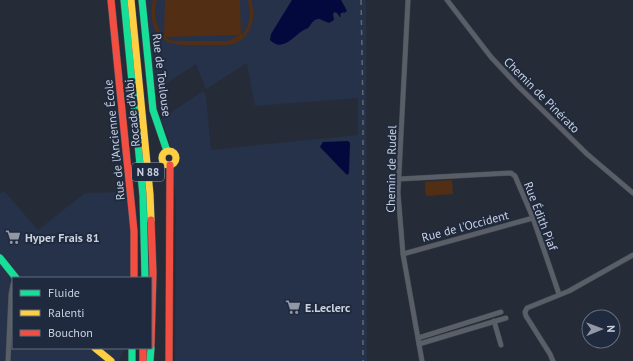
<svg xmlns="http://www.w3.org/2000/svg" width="633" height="361" font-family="'PT Sans',sans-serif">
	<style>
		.built { fill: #253249 }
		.green { fill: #512e14; fill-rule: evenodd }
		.water { fill: #03093c }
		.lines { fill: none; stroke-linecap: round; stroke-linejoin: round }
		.street-casing { stroke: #454a54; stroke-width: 5.5 }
		.fast-casing { stroke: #454a54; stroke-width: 8 }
		.slow-casing { stroke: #454a54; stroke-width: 8 }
		.jam-casing { stroke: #454a54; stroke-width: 8 }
		.street { stroke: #5a5f67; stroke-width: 4.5 }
		.fast { stroke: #16e098; stroke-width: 7 }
		.slow { stroke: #ffcf43; stroke-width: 7 }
		.jam { stroke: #f24e42; stroke-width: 7 }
		.rail { stroke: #62686f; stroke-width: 1.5; stroke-dasharray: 5 5; stroke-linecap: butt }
		.labels { text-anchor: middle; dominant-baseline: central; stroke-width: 4; stroke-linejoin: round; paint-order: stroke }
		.shield { fill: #1f2a3e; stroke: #979faf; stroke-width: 1 }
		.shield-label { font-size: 11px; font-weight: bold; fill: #cad1df }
		.street-label { font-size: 12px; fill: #cad1df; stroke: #1f2a3e }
		.poi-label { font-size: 12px; font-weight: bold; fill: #cad1df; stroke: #1f2a3e; text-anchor: start }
	</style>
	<rect width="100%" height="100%" fill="#262c37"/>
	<g class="built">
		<polygon points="146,0 366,0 367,361 175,361 176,203 170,144 161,119 203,91 206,97 211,150 358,135 358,98 255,106 247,63 206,89 196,64 155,91"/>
		<polygon points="4,191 38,230 85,193 127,192 132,246 132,278 13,278 13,348 125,348 119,361 0,361 0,194"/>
	</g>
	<g class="green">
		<path d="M153,0H157C153,13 155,26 164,36L165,0H240L241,35C251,26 251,12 248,0H251C257,17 251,37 234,44C224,46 213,45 203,45C194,45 183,46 175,44C154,40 148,18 153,0ZM240,35L228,41H176L170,40L165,37Z"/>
		<polygon points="452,180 453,194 426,196 425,182"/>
	</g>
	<g class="water">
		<path d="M292,0H341L347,11L344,13L343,12L340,14L341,17H340L337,13L334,12L333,14L334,20L329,23C326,22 322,20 320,19C313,18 311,25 308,28C306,29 304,30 302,31C292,38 282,52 270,40L271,34Z"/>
		<polygon points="348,141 350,143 349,173 347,175 344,172 320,147 323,142"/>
	</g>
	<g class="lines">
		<g class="street-casing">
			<g id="street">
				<polyline points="408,0 398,193 403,254 422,361"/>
				<polyline points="447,0 491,57 519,87 587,154 633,193"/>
				<polyline points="399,179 511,173 515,176 533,218 559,294"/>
				<polyline points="403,254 533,218"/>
				<polyline points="494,321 501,345"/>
				<polyline points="418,338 501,312"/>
				<polyline points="419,344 506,318"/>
				<polyline points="8,361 11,294 13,284"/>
				<polyline points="553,361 550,354 526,316 525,312 527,308 569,291 633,255"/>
			</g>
		</g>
		<g class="fast-casing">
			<g id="fast">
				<polyline points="124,0 143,196 145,278"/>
				<polyline points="142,0 153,110 167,151"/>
				<polyline points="0,258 16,278"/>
				<polyline points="132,348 132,361"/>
				<polyline points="150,361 151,348"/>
			</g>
		</g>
		<g class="slow-casing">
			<g id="slow">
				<polyline points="131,0 150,194 151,220"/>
				<circle cx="169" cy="158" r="7"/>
				<polyline points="95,348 111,361"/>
			</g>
		</g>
		<g class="jam-casing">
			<g id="jam">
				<polyline points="111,0 134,231 134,278"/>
				<polyline points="151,220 153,273 151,345"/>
				<polyline points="143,348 143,361"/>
				<polyline points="169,361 170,165"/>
			</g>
		</g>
		<use href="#street" class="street"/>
		<use href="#fast" class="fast"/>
		<use href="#slow" class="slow"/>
		<use href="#jam" class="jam"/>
		<polyline class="rail" points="361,0 363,109 363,361"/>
	</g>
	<defs>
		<g id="supermarket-bare" transform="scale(1.2)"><path d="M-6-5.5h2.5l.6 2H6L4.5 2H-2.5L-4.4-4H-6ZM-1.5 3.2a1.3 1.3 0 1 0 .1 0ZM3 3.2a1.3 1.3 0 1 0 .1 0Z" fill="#9197a4" stroke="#1f2a3e" stroke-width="2.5" paint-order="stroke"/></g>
	</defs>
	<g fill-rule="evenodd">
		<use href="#supermarket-bare" x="13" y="237"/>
		<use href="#supermarket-bare" x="293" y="307"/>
	</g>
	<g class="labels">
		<rect class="shield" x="132" y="163" width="32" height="18" rx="3"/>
		<g class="shield-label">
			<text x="148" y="172">N 88</text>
		</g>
		<g class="street-label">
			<text transform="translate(162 75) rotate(83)">Rue de Toulouse</text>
			<text transform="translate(542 95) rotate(45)">Chemin de Pinérato</text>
			<text transform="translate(132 113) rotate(-96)">Rocade d'Albi</text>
			<text transform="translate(114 140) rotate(-96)">Rue de l’Ancienne École</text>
			<text transform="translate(391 169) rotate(-89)">Chemin de Rudel</text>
			<text transform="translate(541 216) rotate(69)">Rue Édith Piaf</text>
			<text transform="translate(465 226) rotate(-15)">Rue de l'Occident</text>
		</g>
		<g class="poi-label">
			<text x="25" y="237">Hyper Frais 81</text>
			<text x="305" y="307">E.Leclerc</text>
		</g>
	</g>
	<rect x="12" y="277" width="140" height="72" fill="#1f2a3e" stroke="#636d7e"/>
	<rect x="20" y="290" width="20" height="6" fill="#16e098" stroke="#636d7e"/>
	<text x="48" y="297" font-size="12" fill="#cad1df">Fluide</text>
	<rect x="20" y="310" width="20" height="6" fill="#ffcf43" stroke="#636d7e"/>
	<text x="48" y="317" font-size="12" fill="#cad1df">Ralenti</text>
	<rect x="20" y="330" width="20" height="6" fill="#f24e42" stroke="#636d7e"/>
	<text x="48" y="337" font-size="12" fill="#cad1df">Bouchon</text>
	<g transform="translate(601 329) rotate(89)"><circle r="19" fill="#1f2a3e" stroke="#636d7e"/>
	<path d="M0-3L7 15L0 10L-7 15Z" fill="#9197a4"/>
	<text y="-6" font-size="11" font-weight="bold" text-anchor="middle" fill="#cad1df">N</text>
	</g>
</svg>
